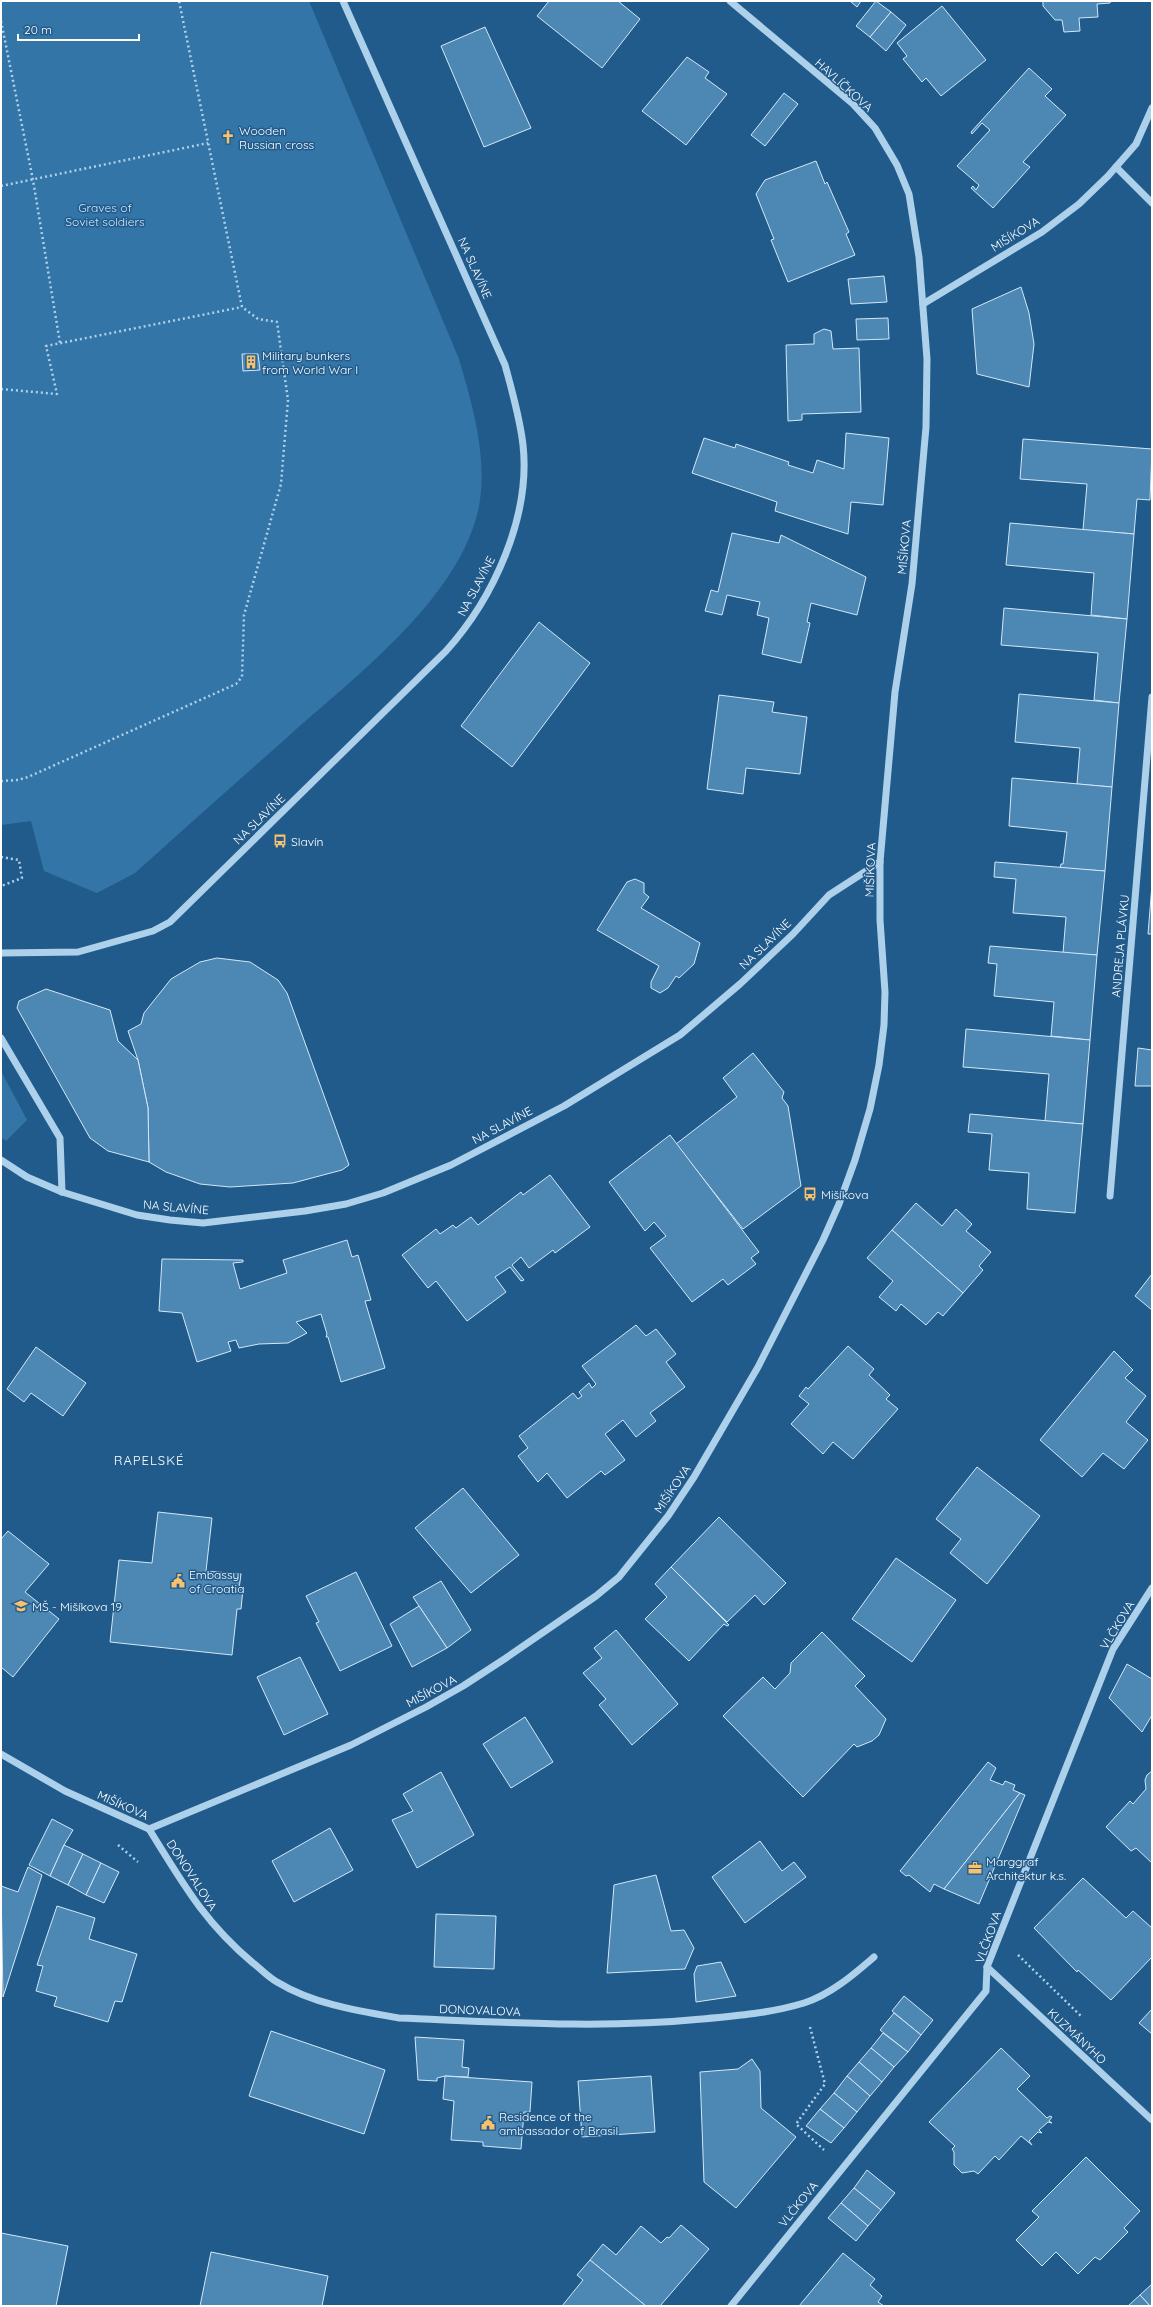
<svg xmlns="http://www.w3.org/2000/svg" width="1153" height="2307" font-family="Quicksand,sans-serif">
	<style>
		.green { fill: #3475a8 }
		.building { fill: #4d87b4; stroke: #d2e8f8 }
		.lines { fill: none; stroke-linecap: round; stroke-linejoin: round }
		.path { stroke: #add0eb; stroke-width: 2.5; stroke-dasharray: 2 3; stroke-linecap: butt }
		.minor { stroke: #add0eb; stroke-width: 7 }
		.labels { text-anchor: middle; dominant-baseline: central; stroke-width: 3; stroke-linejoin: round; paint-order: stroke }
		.street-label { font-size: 12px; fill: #fff; stroke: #215b8b }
		.poi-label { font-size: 12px; fill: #fff; stroke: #215b8b; text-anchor: start }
		.park-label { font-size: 12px; fill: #d2e8f8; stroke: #215b8b }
		.neighbourhood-label { font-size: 13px; letter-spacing: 1px; fill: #fff; stroke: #215b8b }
	</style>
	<rect width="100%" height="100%" fill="#215b8b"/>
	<g class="green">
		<path d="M1,1H309L459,359C473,407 490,464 477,515C454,602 355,677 291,734C239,780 187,826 135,873L97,893L44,871L31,821L1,825Z"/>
		<polygon points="1,1071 27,1120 6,1141 1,1137"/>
	</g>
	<g class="building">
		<polygon points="549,1 618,1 640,19 602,68 537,16"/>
		<polygon points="850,1 861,1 857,7"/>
		<polygon points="876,1 891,12 870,37 856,26"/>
		<polygon points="1043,1 1111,1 1110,3 1097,4 1098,17 1079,18 1080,31 1064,32 1062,20 1055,20 1043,6"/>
		<polygon points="942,6 986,60 941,96 926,78 922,82 903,59 907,56 897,43"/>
		<polygon points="891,12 906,25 886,51 870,37"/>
		<polygon points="485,27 531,128 484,147 441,46"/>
		<polygon points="687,57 709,72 705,78 727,94 686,145 642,111"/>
		<polygon points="1029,68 1052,89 1045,96 1066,115 1023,162 1030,167 993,208 971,188 973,186 976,190 979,185 957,166 990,130 982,123 972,134 971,132"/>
		<polygon points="784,93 798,104 765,146 751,135"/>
		<polygon points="816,161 825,184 827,182 849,232 846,234 855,255 788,282 771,240 774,239 756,194 765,180"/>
		<polygon points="884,276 887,302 851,304 848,279"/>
		<polygon points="1021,287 1029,313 1034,344 1029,387 977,374 972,309"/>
		<polygon points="888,318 889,339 857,340 856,319"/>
		<polygon points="824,329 831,331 833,349 859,348 861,412 802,414 802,420 788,421 786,345 814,344 814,334"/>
		<polygon points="242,354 258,354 260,370 243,371"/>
		<polygon points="846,433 889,438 883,505 851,502 848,534 775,511 777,502 692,473 704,438 735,448 736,444 789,462 788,465 813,473 817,460 844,469"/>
		<polygon points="1023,439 1152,449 1150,500 1137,499 1134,534 1083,530 1087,484 1020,479"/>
		<polygon points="1010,523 1134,534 1127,619 1091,615 1094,573 1006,565"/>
		<polygon points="732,533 779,543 781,535 866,577 857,615 811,603 807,622 810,623 801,663 762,654 769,618 757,615 760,602 727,595 722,615 705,611 711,590 718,592"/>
		<polygon points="1004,608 1127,619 1119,703 1094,700 1098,653 1001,645"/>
		<polygon points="539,622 590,663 512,767 461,726"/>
		<polygon points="1019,694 1119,703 1112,787 1077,784 1080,748 1015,742"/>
		<polygon points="719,695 774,702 772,712 807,717 800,774 746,768 743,794 707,789"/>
		<polygon points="1012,778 1112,787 1105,871 1060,868 1061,864 1063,864 1067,832 1009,826"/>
		<polygon points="995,862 1105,871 1097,955 1063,953 1066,917 1013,913 1016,879 994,877"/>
		<polygon points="635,879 644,883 644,893 649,897 641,908 700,943 694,964 679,978 676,976 668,988 660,993 651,988 651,982 659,966 597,930 627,882"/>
		<polygon points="1152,885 1152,934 1148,934"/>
		<polygon points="990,946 1097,955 1090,1040 1051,1036 1054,1002 994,996 997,964 988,963"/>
		<polygon points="217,958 250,962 278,980 287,993 349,1165 342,1170 293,1183 230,1187 200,1184 166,1172 149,1162 148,1108 138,1060 128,1031 141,1024 144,1013 171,979 200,962"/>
		<polygon points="46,989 110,1010 118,1041 138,1060 148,1108 149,1162 108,1151 90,1138 17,1008 19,1001"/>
		<polygon points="966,1029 1090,1040 1083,1124 1045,1121 1049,1074 963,1067"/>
		<polygon points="1138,1048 1152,1050 1152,1086 1135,1086"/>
		<polygon points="753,1053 784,1092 782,1098 788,1106 801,1186 743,1229 676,1144 737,1097 723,1078"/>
		<polygon points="970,1114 1083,1124 1075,1213 1027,1209 1029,1173 989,1170 992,1134 968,1132"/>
		<polygon points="670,1135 759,1252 751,1258 756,1264 728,1285 723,1279 692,1302 650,1248 666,1236 654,1222 645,1231 609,1182"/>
		<polygon points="550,1175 590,1227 555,1253 553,1250 529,1268 521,1257 512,1265 524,1280 521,1281 510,1267 495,1277 506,1292 467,1321 436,1281 428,1288 402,1255 436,1229 440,1234 453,1225 456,1228 471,1217 478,1225 521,1192 523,1195"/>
		<polygon points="916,1203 942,1226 956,1209 972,1224 966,1231 991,1252 979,1266 983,1270 963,1293 892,1230"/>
		<polygon points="892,1230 963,1293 943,1316 938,1312 926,1325 901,1304 896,1311 879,1297 893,1281 867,1258"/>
		<polygon points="347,1240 352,1257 358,1255 371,1300 365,1301 385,1368 341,1382 328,1337 326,1337 327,1334 321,1314 296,1322 307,1333 288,1343 259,1344 239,1348 236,1340 228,1342 231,1351 197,1362 182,1313 159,1311 162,1259 243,1260 243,1262 233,1263 240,1289 287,1273 283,1260"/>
		<polygon points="1152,1274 1152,1310 1135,1296"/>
		<polygon points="636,1325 646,1336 656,1329 676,1354 666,1362 685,1387 650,1413 656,1421 636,1437 623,1420 605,1434 625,1460 605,1475 601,1471 567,1498 547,1473 538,1482 518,1456 528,1448 519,1436 573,1393 578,1399 582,1396 579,1392 589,1383 592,1388 596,1384 582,1366"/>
		<polygon points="848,1346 874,1369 869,1375 890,1395 886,1399 898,1409 853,1459 833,1442 823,1454 791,1424 809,1404 799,1396 806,1387 808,1389"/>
		<polygon points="36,1347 86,1383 63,1416 31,1393 24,1402 7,1389"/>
		<polygon points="1114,1351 1133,1370 1125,1378 1146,1396 1126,1422 1148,1440 1124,1469 1103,1453 1082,1477 1040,1440"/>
		<polygon points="977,1467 1040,1516 987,1584 950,1553 961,1539 936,1519"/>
		<polygon points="463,1488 519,1555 471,1593 415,1528"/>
		<polygon points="158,1512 212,1518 206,1571 241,1574 239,1589 243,1589 241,1609 237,1609 232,1655 110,1642 119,1560 152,1563"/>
		<polygon points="719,1517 786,1583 764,1605 755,1595 727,1622 671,1567"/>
		<polygon points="8,1531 49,1564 25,1592 59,1619 13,1677 1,1667 1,1539"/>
		<polygon points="896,1558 956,1600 912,1662 852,1619"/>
		<polygon points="671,1567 729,1625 727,1626 724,1624 689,1661 645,1619 667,1597 655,1584"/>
		<polygon points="356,1572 392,1646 340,1671 316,1623 319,1622 306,1596"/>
		<polygon points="441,1581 471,1630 447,1648 413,1597"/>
		<polygon points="419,1606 447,1648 412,1667 390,1624"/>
		<polygon points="616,1630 678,1704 632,1745 599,1705 606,1699 583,1673 602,1658 594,1648"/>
		<polygon points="822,1632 865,1676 855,1686 886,1719 879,1735 872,1741 857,1747 854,1744 803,1797 723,1716 763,1677 775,1689 790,1673 791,1663"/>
		<polygon points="300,1657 328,1714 284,1735 257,1677"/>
		<polygon points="1127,1664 1152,1679 1152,1715 1142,1732 1109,1698"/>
		<polygon points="525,1717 553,1762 511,1788 483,1744"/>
		<polygon points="988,1762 996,1768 990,1780 1003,1785 1005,1781 1015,1785 1013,1790 1020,1793 944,1889 934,1884 930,1892 909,1875 906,1876 900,1871"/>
		<polygon points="1152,1771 1152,1863 1136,1848 1131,1851 1106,1827 1130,1801 1133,1804 1146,1789 1145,1780 1147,1775"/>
		<polygon points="441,1772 474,1835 417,1868 392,1820 413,1811 403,1794"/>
		<polygon points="1020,1793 1025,1795 979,1904 944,1889"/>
		<polygon points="52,1819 73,1830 64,1845 50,1876 29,1865"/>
		<polygon points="330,1828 353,1870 294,1902 272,1861"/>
		<polygon points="760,1841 782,1871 794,1862 806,1877 745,1923 712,1877"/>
		<polygon points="64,1845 83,1854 68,1885 50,1876"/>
		<polygon points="83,1854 101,1863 86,1895 68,1885"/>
		<polygon points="101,1863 119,1872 104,1903 86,1895"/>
		<polygon points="28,1867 42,1875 3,1997 1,1886 18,1892"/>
		<polygon points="656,1875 671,1931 684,1930 694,1948 685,1969 607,1973 614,1885"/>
		<polygon points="1083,1878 1126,1918 1133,1911 1152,1928 1152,1957 1111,2000 1078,1970 1077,1972 1034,1928"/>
		<polygon points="57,1906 95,1918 89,1939 137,1954 122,2002 115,2001 108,2022 54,2006 57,1997 36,1991 43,1966 37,1965"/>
		<polygon points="436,1914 496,1916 494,1969 434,1967"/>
		<polygon points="721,1962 736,1996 696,2002 694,1974 697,1966"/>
		<polygon points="904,1996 933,2020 921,2035 892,2011"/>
		<polygon points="1152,2009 1152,2034 1139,2023"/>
		<polygon points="894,2013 921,2035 908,2052 880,2030"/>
		<polygon points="271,2031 385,2070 364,2134 249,2096"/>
		<polygon points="883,2033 908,2052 894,2067 871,2048"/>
		<polygon points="415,2037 464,2040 462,2067 469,2068 468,2077 445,2076 437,2078 437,2081 418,2080"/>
		<polygon points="871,2048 894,2067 882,2082 859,2062"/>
		<polygon points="1001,2048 1030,2076 1017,2089 1047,2118 1050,2116 1052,2117 1049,2121 1052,2123 1048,2122 1039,2130 1042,2133 1038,2132 1029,2141 1032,2145 1021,2136 999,2160 995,2156 978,2174 974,2171 962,2173 954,2165 954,2152 952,2149 955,2146 929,2122"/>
		<polygon points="752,2059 760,2071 761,2108 796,2137 736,2208 704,2182 700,2072 738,2069"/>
		<polygon points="859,2062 882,2082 870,2096 847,2076"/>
		<polygon points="445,2076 532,2082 530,2112 524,2112 521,2149 483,2146 483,2142 451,2140 454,2101 443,2099"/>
		<polygon points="651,2076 655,2132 582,2137 578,2081"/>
		<polygon points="847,2076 870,2096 857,2112 834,2093"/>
		<polygon points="834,2093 857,2112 844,2128 820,2109"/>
		<polygon points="820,2109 844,2128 831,2143 806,2126"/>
		<polygon points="1086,2157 1140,2211 1124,2228 1128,2232 1100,2260 1095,2257 1078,2274 1056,2252 1042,2266 1016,2240 1039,2217 1032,2211"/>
		<polygon points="867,2170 895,2193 881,2210 854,2188"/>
		<polygon points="854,2188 881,2210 868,2226 841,2203"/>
		<polygon points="841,2203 868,2226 856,2241 828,2218"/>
		<polygon points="681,2225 709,2249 660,2306 646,2306 590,2260 603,2244 616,2255 641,2226 661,2243 667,2237 669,2238"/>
		<polygon points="1,2233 68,2246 56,2306 1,2306"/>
		<polygon points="211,2252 328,2276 322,2306 200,2306"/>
		<polygon points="843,2253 875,2279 870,2285 882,2296 878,2302 884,2306 799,2306"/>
		<polygon points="590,2260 646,2306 562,2306 583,2280 577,2275"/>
		<polygon points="1152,2284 1152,2306 1150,2306 1140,2295"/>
		<polygon points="1140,2295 1150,2306 1128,2306"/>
	</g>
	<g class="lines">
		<g class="path">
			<polyline points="1,21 33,180 60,343"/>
			<polyline points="1,186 208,143"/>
			<polyline points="1,389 57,394 46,346 242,307"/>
			<polyline points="1,781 18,780 28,777 236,684 242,677 244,615 281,484 288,400 277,322 258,319 242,307 179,1"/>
			<polyline points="1,857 19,860 22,878 1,886"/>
			<polyline points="118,1845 138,1862"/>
			<polyline points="1018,1955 1082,2017"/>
			<polyline points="810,2027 825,2084 796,2124 824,2150"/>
		</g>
		<g class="minor">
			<polyline points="1116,167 1152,203"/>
			<polyline points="923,304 1042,232 1079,204 1108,176 1136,144 1152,108"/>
			<path d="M1,953L78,952L153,931L170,922L446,651C493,599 531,517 523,445C520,418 512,391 505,365L343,1"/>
			<polyline points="1,1038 60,1138 62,1192"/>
			<polyline points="1,1160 27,1177 62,1192 137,1215 170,1220 203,1223 305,1211 346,1204 383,1193 451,1165 564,1106 680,1035 740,984 793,934 829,895 880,862"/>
			<polyline points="1110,1196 1152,697"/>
			<polyline points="1,1754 65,1791 149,1829 351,1745 426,1707 463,1686 506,1658 596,1596 619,1577 668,1516 694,1477 758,1367 823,1240 839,1204 855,1160 870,1109 879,1065 884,1025 885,992 880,920 880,862 895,692 912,584 926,427 927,359 919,257 909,194 897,165 875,128 852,103 730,1"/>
			<path d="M149,1829C182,1882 204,1922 253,1963C261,1969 268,1977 277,1982C313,2004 358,2011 399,2018C500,2022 601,2029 702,2019C736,2016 771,2013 804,2003C830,1995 853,1975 874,1957"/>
			<polyline points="987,1967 1152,2120"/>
			<polyline points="731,2306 986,1991 987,1967 1113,1649 1152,1588"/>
		</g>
	</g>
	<defs>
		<g id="church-bare" transform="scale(1.08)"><path d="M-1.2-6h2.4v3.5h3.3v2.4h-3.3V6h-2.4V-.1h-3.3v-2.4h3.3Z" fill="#f8c16e" stroke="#215b8b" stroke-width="2.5" paint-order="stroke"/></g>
		<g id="building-bare" transform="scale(1.08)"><path d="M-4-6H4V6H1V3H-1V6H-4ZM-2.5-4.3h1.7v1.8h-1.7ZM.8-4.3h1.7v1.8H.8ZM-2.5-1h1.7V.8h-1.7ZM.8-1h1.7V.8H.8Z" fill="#f8c16e" stroke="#215b8b" stroke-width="2.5" paint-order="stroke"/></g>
		<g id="bus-bare" transform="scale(1.08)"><path d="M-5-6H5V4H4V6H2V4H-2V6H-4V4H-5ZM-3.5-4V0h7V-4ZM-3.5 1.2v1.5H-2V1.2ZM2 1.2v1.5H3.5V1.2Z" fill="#f8c16e" stroke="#215b8b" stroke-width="2.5" paint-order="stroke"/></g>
		<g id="civic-bare" transform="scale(1.08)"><path d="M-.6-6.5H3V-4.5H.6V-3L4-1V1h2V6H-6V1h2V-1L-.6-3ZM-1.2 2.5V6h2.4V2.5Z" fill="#f8c16e" stroke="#215b8b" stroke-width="2.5" paint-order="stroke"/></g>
		<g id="school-bare" transform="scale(1.08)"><path d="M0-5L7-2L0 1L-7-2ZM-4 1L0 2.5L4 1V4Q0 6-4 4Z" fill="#f8c16e" stroke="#215b8b" stroke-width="2.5" paint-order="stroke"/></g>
		<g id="office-bare" transform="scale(1.08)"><path d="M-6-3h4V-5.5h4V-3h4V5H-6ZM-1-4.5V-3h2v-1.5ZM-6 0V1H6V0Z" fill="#f8c16e" stroke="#215b8b" stroke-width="2.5" paint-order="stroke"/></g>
	</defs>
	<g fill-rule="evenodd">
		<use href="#church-bare" x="228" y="137"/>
		<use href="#building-bare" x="251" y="362"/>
		<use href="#bus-bare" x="280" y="841"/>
		<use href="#bus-bare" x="810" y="1194"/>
		<use href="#civic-bare" x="178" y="1581"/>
		<use href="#school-bare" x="21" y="1606"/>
		<use href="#office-bare" x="975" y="1868"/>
		<use href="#civic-bare" x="488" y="2123"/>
	</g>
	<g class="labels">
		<g class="street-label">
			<text transform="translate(844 85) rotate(42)">HAVLÍČKOVA</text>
			<text transform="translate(1015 234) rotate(-32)">MIŠÍKOVA</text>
			<text transform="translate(475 268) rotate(66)">NA SLAVÍNE</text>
			<text transform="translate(904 547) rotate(-85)">MIŠÍKOVA</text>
			<text transform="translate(476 586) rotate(-62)">NA SLAVÍNE</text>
			<text transform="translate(259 819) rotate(-44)">NA SLAVÍNE</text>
			<text transform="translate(870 870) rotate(-88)">MIŠÍKOVA</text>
			<text transform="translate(765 944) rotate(-44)">NA SLAVÍNE</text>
			<text transform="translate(1120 946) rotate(-85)">ANDREJA PLÁVKU</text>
			<text transform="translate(502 1125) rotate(-28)">NA SLAVÍNE</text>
			<text transform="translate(176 1207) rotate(5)">NA SLAVÍNE</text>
			<text transform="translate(672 1489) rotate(-56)">MIŠÍKOVA</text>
			<text transform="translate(1117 1625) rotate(-59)">VLČKOVA</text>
			<text transform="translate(431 1691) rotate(-28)">MIŠÍKOVA</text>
			<text transform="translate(123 1805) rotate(24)">MIŠÍKOVA</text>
			<text transform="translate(192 1875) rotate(57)">DONOVALOVA</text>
			<text transform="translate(988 1937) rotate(-70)">VLČKOVA</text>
			<text transform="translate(480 2010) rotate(2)">DONOVALOVA</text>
			<text transform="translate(1077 2036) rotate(43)">KUZMÁNYHO</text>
			<text transform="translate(798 2204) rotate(-51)">VLČKOVA</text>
		</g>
		<g class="poi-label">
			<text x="239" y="130">Wooden<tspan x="239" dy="14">Russian cross</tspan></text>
			<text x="262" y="355">Military bunkers<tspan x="262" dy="14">from World War I</tspan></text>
			<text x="291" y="841">Slavín</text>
			<text x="821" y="1194">Mišíkova</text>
			<text x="189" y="1574">Embassy<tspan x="189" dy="14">of Croatia</tspan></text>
			<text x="32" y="1606">MŠ - Mišíkova 19</text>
			<text x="986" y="1861">Marggraf<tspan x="986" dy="14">Architektur k.s.</tspan></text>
			<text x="499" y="2116">Residence of the<tspan x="499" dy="14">ambassador of Brasil</tspan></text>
		</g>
		<g class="park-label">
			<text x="105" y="207">Graves of<tspan x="105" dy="14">Soviet soldiers</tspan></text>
		</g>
		<g class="neighbourhood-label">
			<text x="149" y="1460">RAPELSKÉ</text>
		</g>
	</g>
	<rect width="1153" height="2307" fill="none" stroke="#ffffff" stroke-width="4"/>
	<path d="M18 34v6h121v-6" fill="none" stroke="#ffffff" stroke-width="2"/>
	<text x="24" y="34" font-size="12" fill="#ffffff" stroke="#215b8b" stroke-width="3" paint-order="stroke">20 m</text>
</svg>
